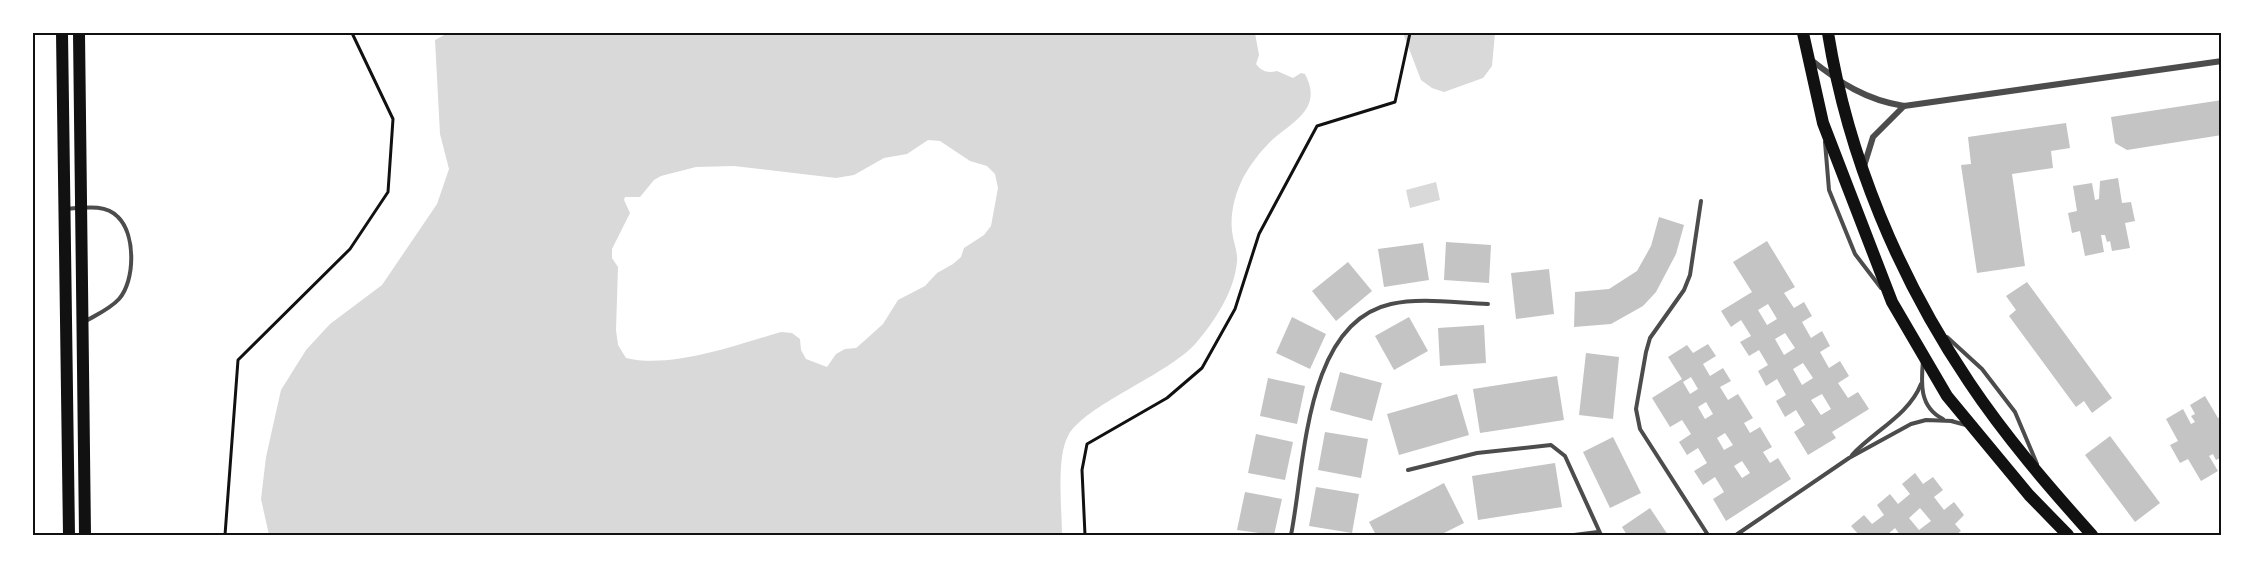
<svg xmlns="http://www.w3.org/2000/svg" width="2255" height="568" font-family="Overpass,sans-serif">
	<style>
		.water { fill: #d9d9d9; fill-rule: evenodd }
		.building { fill: #c4c4c4; fill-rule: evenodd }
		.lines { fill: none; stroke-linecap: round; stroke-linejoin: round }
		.path { stroke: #111; stroke-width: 3 }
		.service { stroke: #4c4c4c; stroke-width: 4 }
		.minor { stroke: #4c4c4c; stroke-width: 6 }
		.secondary { stroke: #111; stroke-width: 12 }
		.neatline { fill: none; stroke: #111; stroke-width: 2 }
	</style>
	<rect width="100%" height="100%" fill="#fff"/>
	<g class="water">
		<path d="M448,33H1255L1259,55L1256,64C1262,72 1268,73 1277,71L1293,78L1301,73L1305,74C1324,110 1291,122 1270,142C1260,152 1250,165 1243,178C1235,194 1230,213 1232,231C1233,242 1238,251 1237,262C1234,292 1215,321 1196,343C1168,375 1084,405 1068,436C1056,458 1062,509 1062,535H269L261,499L266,457L281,390L306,350L330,324L382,285L437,204L449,169L440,134L435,40ZM928,140L940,141L970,161L987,166L995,174L998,188L991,226L984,235L964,248L961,257L953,264L937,273L925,286L898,300L883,324L863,342L856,348L845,349L836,354L827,367L806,359L801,350L800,339L792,333L781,332C736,345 672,369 626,358L618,345L616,330L618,267L612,258V249L630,213L624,200L625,197H640L654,180L661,176L696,167L734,166L836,178L854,175L884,158L907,154Z"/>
		<polygon points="1403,33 1495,33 1492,66 1483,78 1444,92 1432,88 1421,80"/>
		<polygon points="1436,182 1440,200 1410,208 1406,190"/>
	</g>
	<g class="building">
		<polygon points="2222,100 2222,135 2127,150 2115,143 2111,117"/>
		<polygon points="2066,123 2070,148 2051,151 2053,168 2012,174 2025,266 1977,273 1961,165 1971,164 1968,137"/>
		<polygon points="2118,178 2122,203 2131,202 2135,221 2125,223 2130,248 2112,251 2110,241 2107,242 2105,235 2101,235 2104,252 2085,256 2080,231 2072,233 2068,213 2077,211 2073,186 2092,183 2095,200 2099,199 2100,181"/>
		<polygon points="1659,217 1684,225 1676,254 1656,292 1643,306 1611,324 1574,327 1575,292 1609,289 1637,271 1651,246"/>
		<path d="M1767,241L1795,287L1784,293L1794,308L1804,302L1812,316L1802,322L1811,338L1822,331L1830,346L1820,352L1829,368L1840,361L1849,376L1838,383L1848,398L1858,392L1869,409L1832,432L1836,438L1808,455L1794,432L1805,425L1796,410L1785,417L1776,401L1786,395L1777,379L1766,386L1758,371L1768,365L1759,350L1749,356L1740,342L1751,336L1741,320L1731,327L1721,311L1752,292L1733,262ZM1768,304L1777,319L1767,325L1758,310ZM1785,333L1795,348L1784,355L1775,339ZM1803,363L1813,378L1802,385L1793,369ZM1822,394L1831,409L1821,415L1811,400Z"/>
		<polygon points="1446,242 1491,245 1489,283 1444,280"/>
		<polygon points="1423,243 1429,280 1384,287 1378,249"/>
		<polygon points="1348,262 1372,291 1336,321 1312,291"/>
		<polygon points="1549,269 1554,314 1516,319 1511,273"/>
		<polygon points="2027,282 2112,398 2092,413 2084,401 2076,407 2009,316 2016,310 2006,296"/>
		<polygon points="1292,317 1326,334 1310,369 1276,353"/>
		<polygon points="1409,317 1428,351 1394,370 1375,336"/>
		<polygon points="1484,325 1486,363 1440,366 1438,328"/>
		<path d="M1708,344L1716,356L1703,364L1710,376L1723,368L1731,381L1720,387L1728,400L1738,394L1753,418L1744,423L1750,433L1760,427L1772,447L1763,452L1770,463L1778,458L1791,479L1726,521L1713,499L1724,492L1715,477L1703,485L1694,471L1707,463L1698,448L1687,455L1679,442L1691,434L1682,420L1670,427L1652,398L1682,379L1668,357L1687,345L1693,353ZM1691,377L1698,389L1690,394L1683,382ZM1706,402L1713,414L1705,419L1698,407ZM1725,433L1733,445L1724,450L1717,438ZM1742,461L1750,473L1742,478L1734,466Z"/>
		<polygon points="1586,353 1619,357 1613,419 1579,415"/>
		<polygon points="1340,372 1382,383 1372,421 1330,410"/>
		<polygon points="1557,376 1564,420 1480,433 1473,389"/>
		<polygon points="1268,378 1305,386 1297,424 1260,416"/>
		<polygon points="1457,394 1469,435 1399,455 1387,414"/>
		<polygon points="2205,396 2218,418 2222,416 2222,462 2220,458 2216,460 2213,454 2209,456 2218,471 2201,481 2188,459 2180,463 2170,445 2178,441 2166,419 2183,409 2191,424 2195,422 2191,416 2195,414 2190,405"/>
		<polygon points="1325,432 1368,439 1361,478 1318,470"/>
		<polygon points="1256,434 1293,442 1285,480 1248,473"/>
		<polygon points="2110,436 2160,503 2135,522 2085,455"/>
		<polygon points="1613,437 1641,493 1610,508 1583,452"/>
		<polygon points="1555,463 1562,507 1478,520 1472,476"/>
		<path d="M1915,473L1923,484L1933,477L1943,490L1934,497L1944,510L1954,502L1964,515L1955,524L1961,531L1956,535H1900L1895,528L1887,535H1859L1851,526L1864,515L1872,524L1884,515L1877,505L1890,494L1898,504L1910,494L1902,484ZM1920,508L1931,521L1919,530L1909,518Z"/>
		<polygon points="1444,483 1464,523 1440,535 1376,535 1369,522"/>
		<polygon points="1316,487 1359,494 1352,533 1309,526"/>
		<polygon points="1245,492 1282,499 1274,535 1237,530"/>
		<polygon points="1650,508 1668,535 1627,535 1622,527"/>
	</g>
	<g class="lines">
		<g class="path">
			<polyline points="225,535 238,360 350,249 388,192 393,119 352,33"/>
			<polyline points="1085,535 1082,470 1087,444 1167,398 1202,368 1235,309 1259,234 1317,126 1395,102 1410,33"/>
		</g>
		<g class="service">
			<polyline points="1825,142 1829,190 1855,254 1881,288"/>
			<polyline points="1701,201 1690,275 1684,290 1650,338 1646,352 1636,409 1640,429 1708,535"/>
			<path d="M65,209C82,208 105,203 118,217C136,235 135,281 119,299C110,309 96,315 84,322"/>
			<polyline points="1947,337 1982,369 2015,412 2037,464"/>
			<path d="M1923,360C1921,383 1919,407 1943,419"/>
			<polyline points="1951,421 1966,425"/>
			<path d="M1852,455C1874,431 1909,415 1921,384"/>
			<polyline points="1408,470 1477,453 1551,445 1565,456 1601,535"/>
			<path d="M1291,535C1305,466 1304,323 1391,304C1421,297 1457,303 1488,304"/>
			<polyline points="1574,535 1598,532"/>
			<polyline points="1736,535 1849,458 1911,424 1926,420 1952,421"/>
		</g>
		<g class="minor">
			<path d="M1810,59C1840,83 1866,100 1904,106L2222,61"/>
			<polyline points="1864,166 1873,137 1904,106"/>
		</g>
		<g class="secondary">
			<polyline points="62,33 69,535"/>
			<polyline points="79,33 85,535"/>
			<polyline points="1803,33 1823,123 1892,302 1947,396 2029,495 2068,535"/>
			<path d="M1828,33C1848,157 1899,278 1969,382C2005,436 2049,487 2092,535"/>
		</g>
	</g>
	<rect width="2255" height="568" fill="none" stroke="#ffffff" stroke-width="69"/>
	<rect x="34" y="34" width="2186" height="500" class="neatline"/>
</svg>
